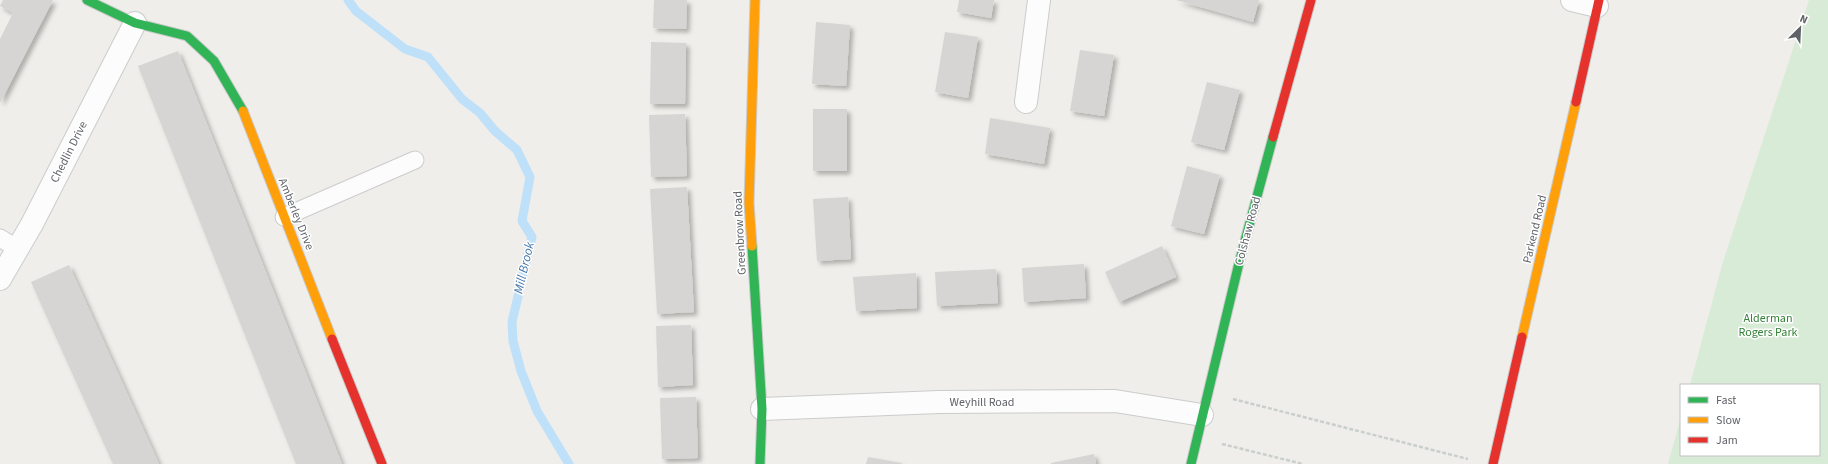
<svg xmlns="http://www.w3.org/2000/svg" width="1828" height="464" font-family="'Source Sans 3',sans-serif">
	<style>
		.green { fill: #d8ebd6 }
		.lines { fill: none; stroke-linecap: round; stroke-linejoin: round }
		.stream { stroke: #bfe0f9; stroke-width: 9 }
		.building { fill: #d6d5d3; filter: url(#shadow) }
		.lane-casing { stroke: #cbcccc; stroke-width: 19 }
		.street-casing { stroke: #cbcccc; stroke-width: 24 }
		.fast-casing { stroke: #cacacb; stroke-width: 11 }
		.slow-casing { stroke: #cacacb; stroke-width: 11 }
		.jam-casing { stroke: #cacacb; stroke-width: 11 }
		.path { stroke: #cacfcc; stroke-width: 2.5; stroke-dasharray: 4 2; stroke-linecap: butt }
		.lane { stroke: #fdfcfc; stroke-width: 17 }
		.street { stroke: #fdfcfc; stroke-width: 22 }
		.fast { stroke: #30b455; stroke-width: 9 }
		.slow { stroke: #ff9f0a; stroke-width: 9 }
		.jam { stroke: #e5322d; stroke-width: 9 }
		.labels { text-anchor: middle; dominant-baseline: central; stroke-width: 3; stroke-linejoin: round; paint-order: stroke }
		.street-label { font-size: 12px; fill: #5f6368; stroke: #fff }
		.park-label { font-size: 12px; fill: #348238; stroke: #fff }
		.water-label { font-size: 13px; font-style: italic; fill: #4174aa; stroke: #fff }
	</style>
	<defs>
		<filter id="shadow"><feDropShadow dx="3.5" dy="3.5" stdDeviation="2" flood-color="#0004"/></filter>
	</defs>
	<rect width="100%" height="100%" fill="#efeeea"/>
	<polygon class="green" points="1809,0 1828,0 1828,464 1668,464 1681,417 1681,455 1819,455 1819,385 1690,385 1722,265"/>
	<g class="lines">
		<polyline class="stream" points="348,0 356,11 405,49 428,57 462,99 480,113 495,131 517,150 530,177 522,221 532,237 512,322 513,341 521,371 537,411 569,464"/>
	</g>
	<g class="building">
		<polygon points="3,0 53,0 0,103 0,39 13,13 0,6"/>
		<polygon points="654,0 687,0 686,29 653,28"/>
		<polygon points="959,0 994,0 991,18 957,12"/>
		<polygon points="1176,0 1259,0 1253,22"/>
		<polygon points="816,22 850,25 846,86 812,84"/>
		<polygon points="945,32 978,37 968,98 935,92"/>
		<polygon points="651,42 686,43 685,104 650,104"/>
		<polygon points="1080,50 1114,55 1104,116 1070,111"/>
		<polygon points="178,51 342,464 296,464 138,66"/>
		<polygon points="1207,82 1240,90 1224,150 1191,142"/>
		<rect x="813" y="109" width="34" height="62"/>
		<polygon points="685,114 687,176 651,177 649,115"/>
		<polygon points="990,118 1050,128 1044,164 985,154"/>
		<polygon points="1187,166 1220,175 1204,234 1171,226"/>
		<polygon points="687,187 694,312 657,314 650,189"/>
		<polygon points="848,197 851,259 817,261 813,199"/>
		<polygon points="1162,246 1176,277 1119,302 1105,272"/>
		<polygon points="1084,264 1086,298 1024,302 1022,268"/>
		<polygon points="69,265 159,464 113,464 31,282"/>
		<polygon points="996,269 998,303 937,306 935,272"/>
		<polygon points="916,273 917,308 856,311 853,277"/>
		<polygon points="691,325 693,385 658,387 656,326"/>
		<polygon points="696,397 698,458 662,459 660,398"/>
		<polygon points="1094,454 1096,464 1051,464 1051,463"/>
		<polygon points="868,457 902,463 902,464 866,464"/>
	</g>
	<g class="lines">
		<g class="lane-casing">
			<g id="lane">
				<polyline points="284,217 415,160"/>
				<polyline points="0,238 18,249"/>
			</g>
		</g>
		<g class="street-casing">
			<g id="street">
				<polyline points="1572,0 1597,6"/>
				<polyline points="1026,102 1039,0"/>
				<polyline points="0,279 32,224 135,23"/>
				<polyline points="762,409 939,402 1115,401 1202,415"/>
			</g>
		</g>
		<g class="fast-casing">
			<g id="fast">
				<polyline points="87,0 135,23 187,36 214,61 243,111"/>
				<polyline points="752,246 762,409 760,464"/>
				<polyline points="1191,464 1239,263 1273,137"/>
			</g>
		</g>
		<g class="slow-casing">
			<g id="slow">
				<polyline points="243,111 332,339"/>
				<polyline points="752,246 749,203 755,0"/>
				<polyline points="1522,337 1576,102"/>
			</g>
		</g>
		<g class="jam-casing">
			<g id="jam">
				<polyline points="1576,102 1599,0"/>
				<polyline points="1273,137 1311,0"/>
				<polyline points="332,339 382,464"/>
				<polyline points="1493,464 1522,337"/>
			</g>
		</g>
		<g class="path">
			<polyline points="1233,399 1468,459"/>
			<polyline points="1222,444 1303,464"/>
		</g>
		<use href="#lane" class="lane"/>
		<use href="#street" class="street"/>
		<use href="#fast" class="fast"/>
		<use href="#slow" class="slow"/>
		<use href="#jam" class="jam"/>
	</g>
	<g class="labels">
		<g class="street-label">
			<text transform="translate(69 152) rotate(-63)">Chedlin Drive</text>
			<text transform="translate(296 214) rotate(68)">Amberley Drive</text>
			<text transform="translate(1535 229) rotate(-77)">Parkend Road</text>
			<text transform="translate(1248 231) rotate(-75)">Colshaw Road</text>
			<text transform="translate(740 233) rotate(-93)">Greenbrow Road</text>
			<text x="982" y="402">Weyhill Road</text>
		</g>
		<g class="park-label">
			<text x="1768" y="318">Alderman<tspan x="1768" dy="14">Rogers Park</tspan></text>
		</g>
		<g class="water-label">
			<text transform="translate(524 268) rotate(-77)">Mill Brook</text>
		</g>
	</g>
	<rect x="1680" y="384" width="140" height="72" fill="#ffffff" stroke="#bfc1c3"/>
	<rect x="1688" y="397" width="20" height="6" fill="#30b455" stroke="#bfc1c3"/>
	<text x="1716" y="404" font-size="12" fill="#5f6368">Fast</text>
	<rect x="1688" y="417" width="20" height="6" fill="#ff9f0a" stroke="#bfc1c3"/>
	<text x="1716" y="424" font-size="12" fill="#5f6368">Slow</text>
	<rect x="1688" y="437" width="20" height="6" fill="#e5322d" stroke="#bfc1c3"/>
	<text x="1716" y="444" font-size="12" fill="#5f6368">Jam</text>
	<g transform="translate(1800 28) rotate(24)" stroke="#ffffff" stroke-width="3" paint-order="stroke">
	<path d="M0-3L7 15L0 10L-7 15Z" fill="#5f6368"/>
	<text y="-6" font-size="11" font-weight="bold" text-anchor="middle" fill="#5f6368">N</text>
	</g>
</svg>
